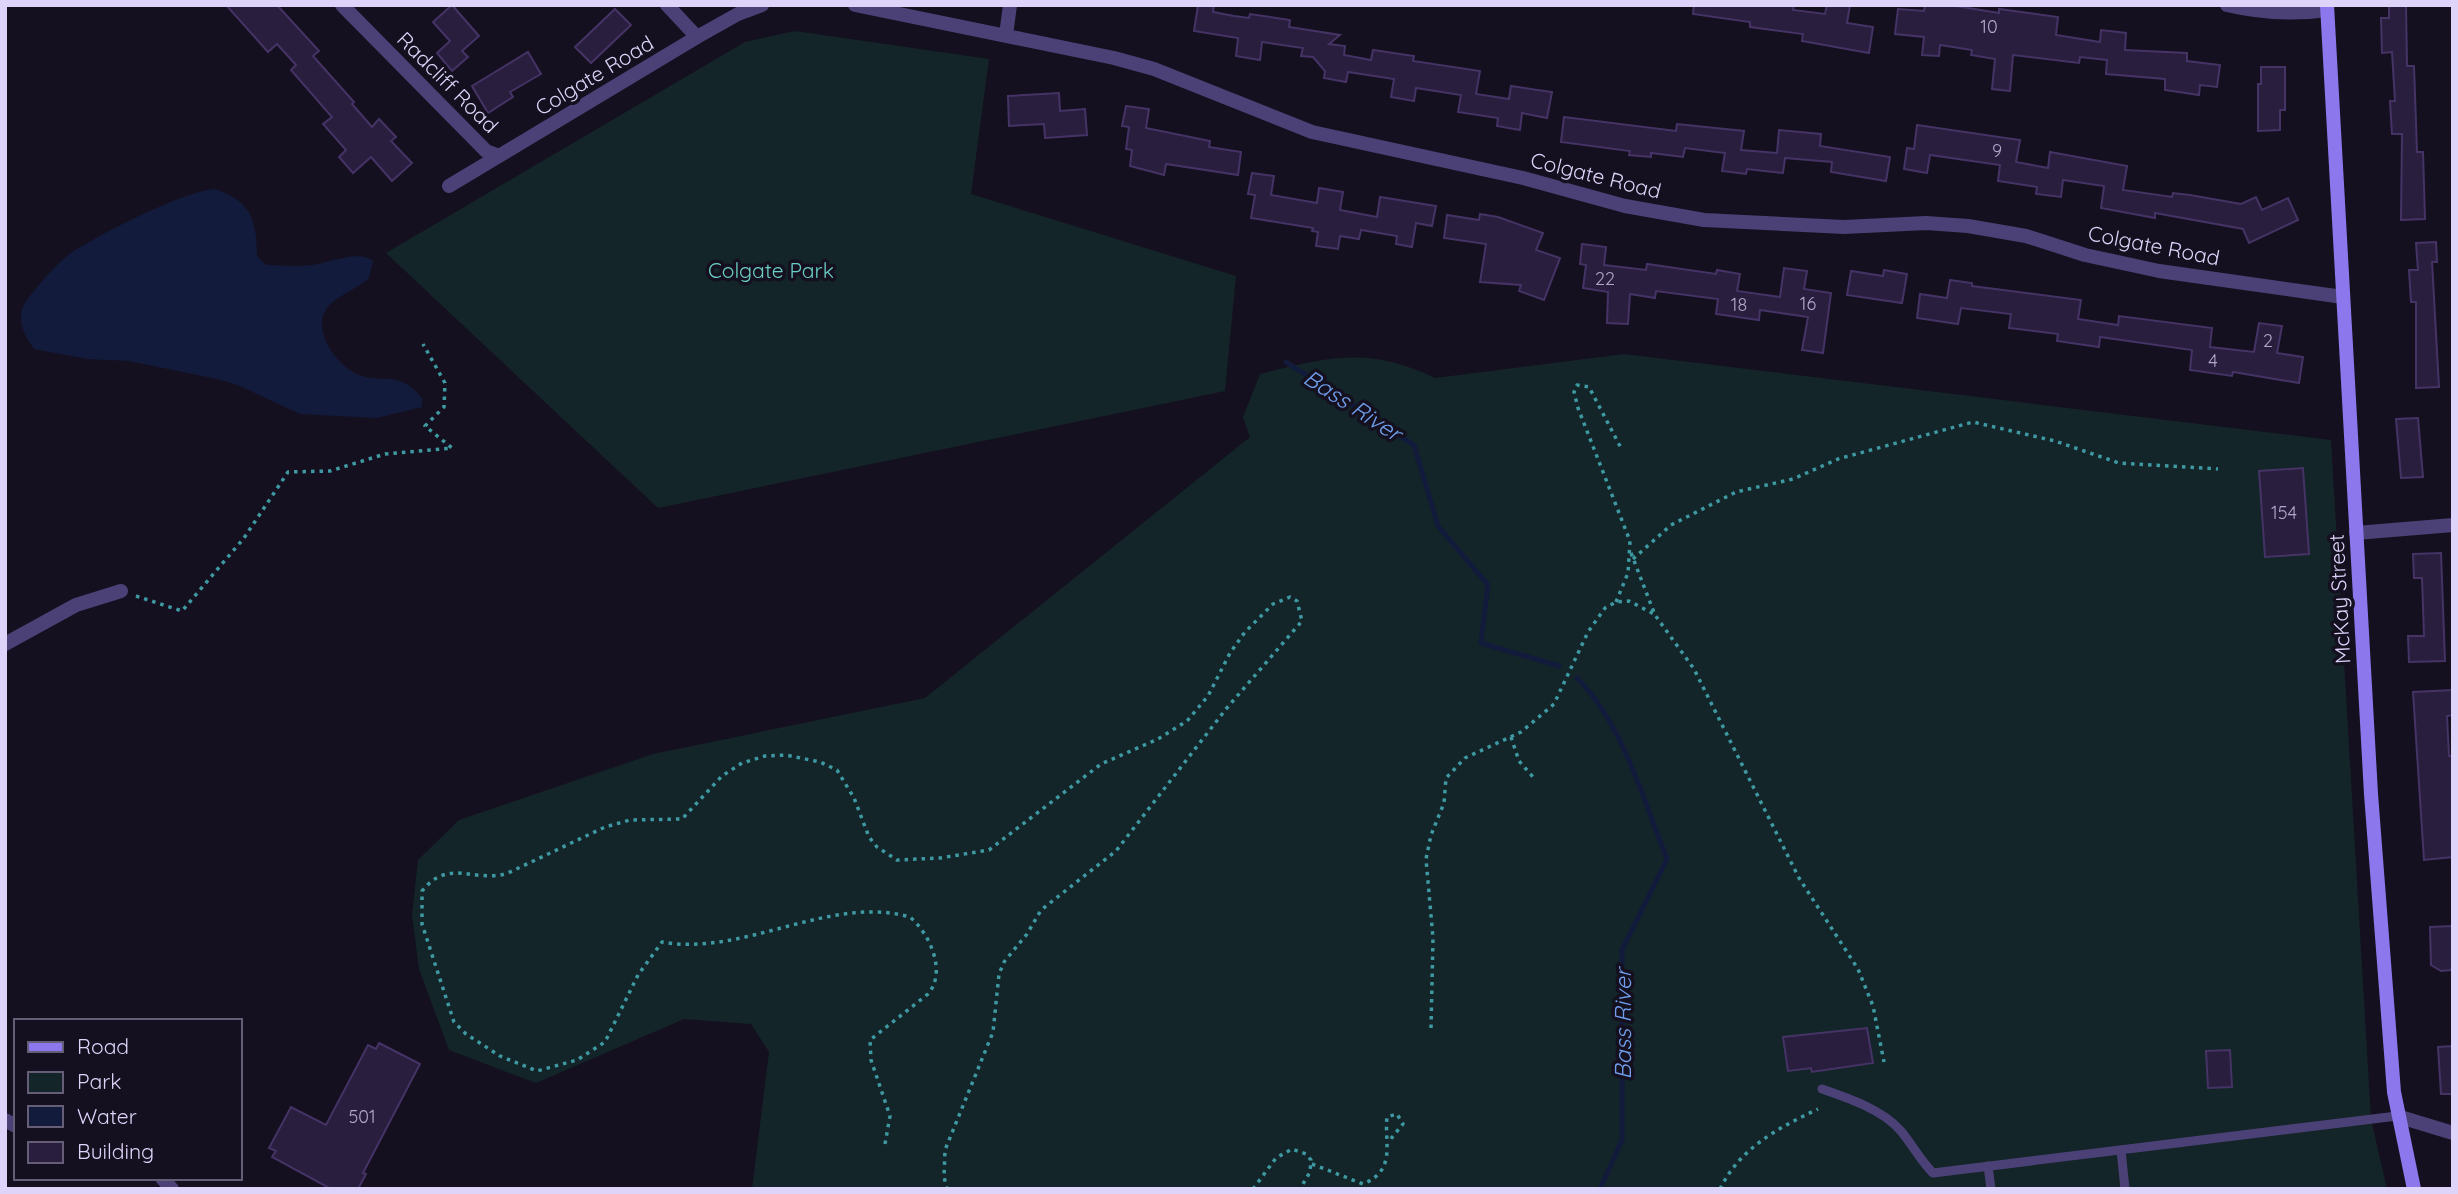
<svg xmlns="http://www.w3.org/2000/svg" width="2458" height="1194" font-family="Quicksand,sans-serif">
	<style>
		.green { fill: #132528 }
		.water { fill: #121b3c }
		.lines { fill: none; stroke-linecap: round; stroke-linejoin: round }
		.stream { stroke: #121b3c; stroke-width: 5 }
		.building { fill: #291e3d; stroke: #453366; stroke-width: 2 }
		.path { stroke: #3e99a2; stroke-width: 3.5; stroke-dasharray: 3.5 5; stroke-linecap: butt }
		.service { stroke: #4b4177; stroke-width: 9 }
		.minor { stroke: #4b4177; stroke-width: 14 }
		.tertiary { stroke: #4b4177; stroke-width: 14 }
		.secondary { stroke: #8d77ec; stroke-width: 14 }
		.labels { text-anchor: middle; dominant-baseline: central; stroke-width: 7; stroke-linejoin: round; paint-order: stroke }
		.number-label { font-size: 18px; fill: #b1a6ca }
		.street-label { font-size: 21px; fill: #ded3f9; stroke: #15101f }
		.park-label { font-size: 21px; fill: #6acfc5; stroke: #15101f }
		.water-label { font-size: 23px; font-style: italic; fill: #6f9eeb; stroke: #15101f }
	</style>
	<rect width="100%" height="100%" fill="#15101f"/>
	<g class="green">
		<polygon points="795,31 989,59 971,194 1236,276 1225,391 658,508 386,253 745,42"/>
		<path d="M1624,354L2331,440L2371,1119L2387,1189H752L769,1052L751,1024L684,1019L536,1083L449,1050L419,969L412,915L418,860L459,820L653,754L925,698L1250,437L1243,417L1260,374C1328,357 1369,346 1435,378Z"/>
	</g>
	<path class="water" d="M215,189C253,202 256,221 257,256L266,265C281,265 297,267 312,265C329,263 358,249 373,261L369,278C358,288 344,293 333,302C306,323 334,365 359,375C386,384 399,370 422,398V407L377,418L300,414L238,385L217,379L129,361L87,359L34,349C25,337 18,323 22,309C26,297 61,259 72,252C103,233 181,192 215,189Z"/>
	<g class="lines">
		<g class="stream">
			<polyline points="1286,362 1414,445 1438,526 1488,585 1481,643 1559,666"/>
			<path d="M1577,678C1623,724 1643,799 1667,859L1622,950V1140L1600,1189"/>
		</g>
	</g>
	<g class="building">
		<polygon points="226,5 277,5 319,51 313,56 354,102 352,104 372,127 379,119 396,137 391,141 412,163 392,181 371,157 353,173 339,157 346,150 323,124 332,117 291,70 296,65 277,44 268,52"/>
		<polygon points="452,5 479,36 462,51 468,57 452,71 437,53 450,41 433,22"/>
		<polygon points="1198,5 1214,5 1213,12 1234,16 1249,18 1250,14 1290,20 1289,27 1340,35 1329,44 1345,46 1344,55 1371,60 1373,50 1414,56 1413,61 1480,71 1476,94 1509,99 1511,86 1552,92 1547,118 1522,113 1520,130 1497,126 1498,118 1458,112 1461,95 1416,88 1414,101 1391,97 1394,79 1348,72 1346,82 1324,78 1325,71 1313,57 1301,56 1303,48 1262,42 1260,60 1236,56 1238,38 1194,31"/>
		<polygon points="1694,5 1794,5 1793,10 1825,14 1827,5 1850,5 1847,23 1873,27 1869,53 1802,41 1803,34 1750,27 1750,22 1693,14"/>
		<polygon points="1925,5 1950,5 1999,13 1999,9 2058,17 2056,35 2100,42 2101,30 2126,33 2125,50 2187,53 2187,61 2220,65 2217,87 2200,85 2199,95 2165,90 2165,79 2106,74 2107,60 2080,57 2079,63 2013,55 2010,91 1992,89 1995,59 1971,55 1972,50 1940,45 1939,56 1922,55 1924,37 1895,34 1898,9 1924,11"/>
		<polygon points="2389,5 2406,5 2407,66 2414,66 2417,152 2423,152 2425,219 2401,220 2402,134 2392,134 2390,101 2395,101 2392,52 2382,53 2381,18 2389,18"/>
		<polygon points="615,9 631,25 591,63 575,47"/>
		<polygon points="528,52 541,74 510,92 513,97 488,113 472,86"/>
		<polygon points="2261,67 2285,67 2285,110 2280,110 2280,130 2258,131 2258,84 2261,84"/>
		<polygon points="1059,93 1060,111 1085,109 1087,135 1045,138 1044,124 1009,126 1008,96"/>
		<polygon points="1126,106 1149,109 1146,128 1210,141 1209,147 1241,152 1238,175 1166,164 1164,175 1130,166 1132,150 1126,149 1129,127 1122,126"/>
		<polygon points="1564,117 1676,131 1677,124 1744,131 1741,150 1777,153 1779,130 1821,134 1820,146 1890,157 1886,181 1831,172 1832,162 1785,158 1783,173 1747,169 1746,174 1722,171 1725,153 1685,148 1683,157 1651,153 1651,157 1629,155 1630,151 1561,142"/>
		<polygon points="1917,125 2020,140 2016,162 2048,168 2050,152 2127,166 2123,190 2172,197 2173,193 2190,195 2241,204 2256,197 2262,210 2288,198 2298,220 2249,243 2243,229 2155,213 2155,218 2101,208 2104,186 2063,180 2061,197 2036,194 2037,187 1998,181 2000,165 1930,155 1927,173 1904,169 1907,148 1914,149"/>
		<polygon points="1252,173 1274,176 1271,195 1317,203 1319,188 1343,192 1340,210 1377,217 1380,197 1436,206 1432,226 1416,223 1412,247 1396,244 1397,236 1361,230 1359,239 1340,236 1338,249 1316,246 1318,232 1312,231 1313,228 1251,218 1255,195 1248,194"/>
		<polygon points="1480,214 1498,217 1543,233 1536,250 1560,258 1544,300 1519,291 1521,285 1480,282 1486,244 1444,238 1447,215 1479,220"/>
		<polygon points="2436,242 2437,262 2432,262 2439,387 2416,388 2416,302 2411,302 2409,270 2418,270 2416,243"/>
		<polygon points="1582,244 1606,247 1604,265 1646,270 1647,264 1716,274 1717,270 1740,274 1737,291 1780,297 1784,268 1807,271 1804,289 1831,293 1823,353 1802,350 1808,317 1760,310 1759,320 1716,314 1718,299 1656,291 1655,298 1630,294 1628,324 1607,323 1608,292 1583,288 1586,265 1580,264"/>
		<polygon points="1884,270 1907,274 1902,303 1847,295 1851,271 1883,276"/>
		<polygon points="1950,280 1972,283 1972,286 2081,300 2078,319 2118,325 2119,316 2212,328 2210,347 2254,352 2259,323 2282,326 2277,353 2303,357 2299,383 2233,372 2232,376 2190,370 2192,350 2100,337 2099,347 2057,341 2058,334 2009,328 2011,314 1961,308 1958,324 1917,318 1920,294 1947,298"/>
		<polygon points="2418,418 2423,477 2401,478 2396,419"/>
		<polygon points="2303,468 2309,554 2265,557 2259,471"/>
		<polygon points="2441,553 2445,661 2409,662 2408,636 2424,636 2422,578 2414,578 2413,554"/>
		<polygon points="2453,690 2453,715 2447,716 2449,756 2453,756 2453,857 2424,860 2413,692"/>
		<polygon points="2453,926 2453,963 2451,970 2441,971 2431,965 2430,927"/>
		<polygon points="1867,1028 1873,1063 1812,1072 1811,1068 1788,1071 1783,1037"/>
		<polygon points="379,1043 420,1064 363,1173 366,1174 358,1189 331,1189 272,1157 276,1151 269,1148 291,1107 326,1125 368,1045 376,1049"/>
		<polygon points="2453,1046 2453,1094 2441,1094 2438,1047"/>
		<polygon points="2230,1050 2232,1087 2208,1088 2206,1051"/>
	</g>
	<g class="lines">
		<g class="path">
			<polyline points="1631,553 1655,615 1694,669 1799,878 1858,969 1873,1006 1884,1062"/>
			<polyline points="1633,559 1671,525 1736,492 1793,479 1838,459 1973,422 2055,441 2119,463 2218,469"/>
			<polyline points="136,596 182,611 244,538 288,472 330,471 385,454 452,448 425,426 444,407 445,383 423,344"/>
			<polyline points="1616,602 1628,573 1630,541 1578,408 1574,392 1577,385 1589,387 1621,448"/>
			<polyline points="1511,737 1519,761 1533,777"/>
			<polyline points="1431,1028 1433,938 1426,859 1431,835 1444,803 1446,778 1465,758 1521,732 1554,704 1588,632 1605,608 1616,602 1629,601 1654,614"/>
			<path d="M885,1144L890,1116L871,1060L870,1040L928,994C947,972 930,934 910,917C830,894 744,957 662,942L638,975L605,1042L577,1060L537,1071L500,1056L466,1034L454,1022L422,924V891C449,857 475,884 508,873L605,827L630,820L682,819L722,776L742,763L765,756L786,755L820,762L837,770L854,798L869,837L877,847L897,860L940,858L989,850L1101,764L1158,739L1187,721L1208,696L1230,653L1245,632L1273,604L1290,597L1297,601L1302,621L1226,709L1116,851L1041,910L1027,934L1004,962L999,974L993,1032L945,1150L944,1177L947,1189"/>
			<path d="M1312,1164L1363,1184C1397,1170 1384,1143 1387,1117L1397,1114L1403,1124L1389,1141"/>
			<polyline points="1253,1189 1276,1158 1292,1149 1306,1154 1311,1160 1310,1172 1300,1189"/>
			<path d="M1720,1189C1740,1148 1778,1128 1818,1109"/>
		</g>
		<g class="service">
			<path d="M1822,1089C1848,1098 1881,1109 1900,1130C1912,1144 1920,1160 1933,1173L2397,1116"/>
			<polyline points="2121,1150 2125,1189"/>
			<polyline points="1988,1166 1991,1189"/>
		</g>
		<g class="minor">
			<polyline points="342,5 486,151 497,155"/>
			<polyline points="667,5 697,37"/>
			<polyline points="855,5 1114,58 1154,69 1312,132 1523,178 1625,206 1704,220 1844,227 1926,223 1968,226 2026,236 2085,255 2159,271 2343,297"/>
			<path d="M2227,5C2261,13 2292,15 2327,10"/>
			<polyline points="1006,35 1010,5"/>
			<polyline points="449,186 697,37 738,14 762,5"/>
			<polyline points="2356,533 2453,525"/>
			<polyline points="5,644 76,605 121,591"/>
			<polyline points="5,1120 16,1126"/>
			<polyline points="162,1178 172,1189"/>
		</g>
		<polyline class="tertiary" points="2397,1116 2453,1133"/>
		<polyline class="secondary" points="2327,5 2371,794 2394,1092 2414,1189"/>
	</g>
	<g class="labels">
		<g class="number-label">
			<text x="1989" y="26">10</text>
			<text x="1997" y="150">9</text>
			<text x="1605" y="278">22</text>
			<text x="1808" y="303">16</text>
			<text x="1739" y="304">18</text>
			<text x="2268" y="340">2</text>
			<text x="2213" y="360">4</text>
			<text x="2284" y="512">154</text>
			<text x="362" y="1116">501</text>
		</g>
		<g class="street-label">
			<text transform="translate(594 75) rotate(-31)">Colgate Road</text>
			<text transform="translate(448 82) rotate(45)">Radcliff Road</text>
			<text transform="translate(1596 175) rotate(14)">Colgate Road</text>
			<text transform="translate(2154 245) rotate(11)">Colgate Road</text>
			<text transform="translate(2339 599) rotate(-93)">McKay Street</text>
		</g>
		<g class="park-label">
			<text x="771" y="270">Colgate Park</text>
		</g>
		<g class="water-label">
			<text transform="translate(1353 405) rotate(33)">Bass River</text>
			<text transform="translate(1622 1024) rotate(-90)">Bass River</text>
		</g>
	</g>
	<rect width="2458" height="1194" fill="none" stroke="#ded3f9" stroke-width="14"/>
	<rect x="14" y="1019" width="228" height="161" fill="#15101f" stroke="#655e76" stroke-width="2"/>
	<rect x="28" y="1042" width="35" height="10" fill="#8d77ec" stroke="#655e76" stroke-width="2"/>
	<text x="77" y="1054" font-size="21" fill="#ded3f9">Road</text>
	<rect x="28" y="1072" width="35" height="21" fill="#132528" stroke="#655e76" stroke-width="2"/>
	<text x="77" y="1089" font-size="21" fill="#ded3f9">Park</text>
	<rect x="28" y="1106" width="35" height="21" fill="#121b3c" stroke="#655e76" stroke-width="2"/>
	<text x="77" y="1124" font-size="21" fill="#ded3f9">Water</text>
	<rect x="28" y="1142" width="35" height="21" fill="#291e3d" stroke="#655e76" stroke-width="2"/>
	<text x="77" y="1159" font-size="21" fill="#ded3f9">Building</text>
</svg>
